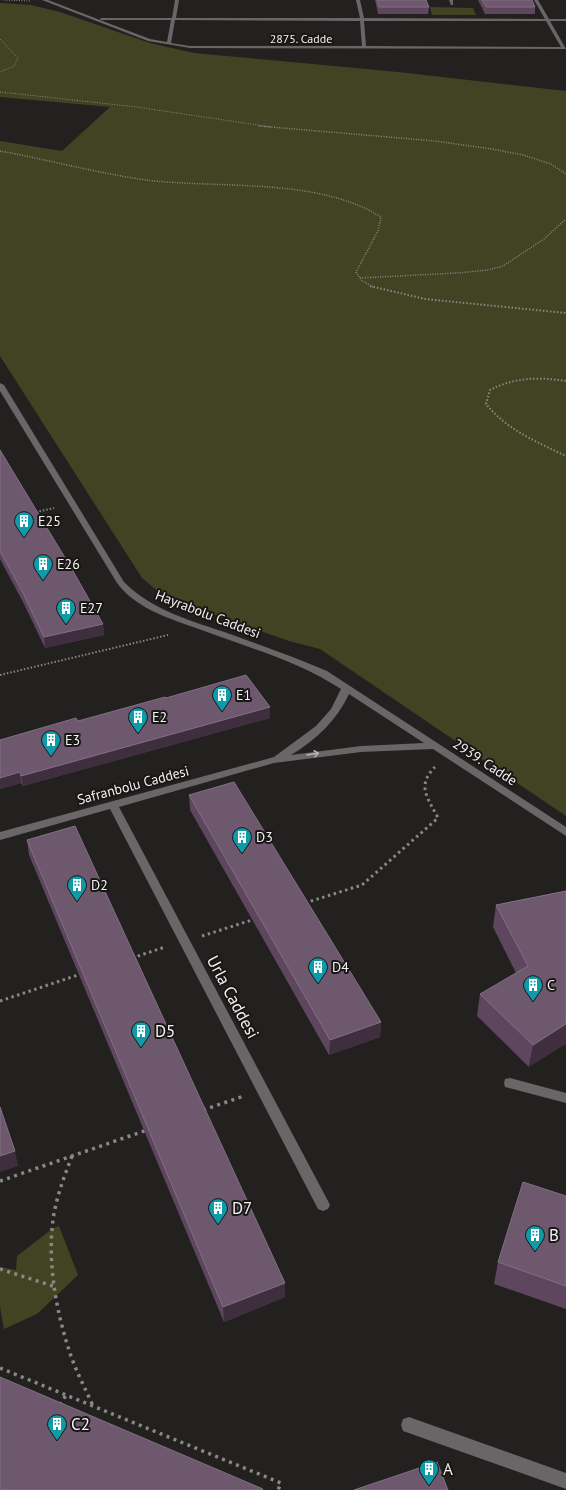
<svg xmlns="http://www.w3.org/2000/svg" width="566" height="1490" font-family="'PT Sans',sans-serif">
	<style>
		.green { fill: #424322 }
		.lines { fill: none; stroke-linecap: round; stroke-linejoin: round }
		.path-far4 { stroke: #898886; stroke-width: 1; stroke-dasharray: 1 1.5; stroke-linecap: butt }
		.path-far3 { stroke: #898886; stroke-width: 1.5; stroke-dasharray: 1 1.5; stroke-linecap: butt }
		.path-far2 { stroke: #898886; stroke-width: 2; stroke-dasharray: 1.5 2; stroke-linecap: butt }
		.path-far1 { stroke: #898886; stroke-width: 3; stroke-dasharray: 2.5 3.5; stroke-linecap: butt }
		.path { stroke: #898886; stroke-width: 3.5; stroke-dasharray: 3 4.5; stroke-linecap: butt }
		.minor { fill: #686666; fill-rule: evenodd }
		.wall { fill: #5d465e }
		.shaded-wall { fill: #3f2f3e }
		.building { fill: #6d586e; stroke: #827082 }
		.oneway { stroke: #b4b3b2 }
		.labels { text-anchor: middle; dominant-baseline: central; stroke-width: 4; stroke-linejoin: round; paint-order: stroke }
		.far-street-label { font-size: 12px; fill: #f3f2f0; stroke: #191715 }
		.poi-label { font-size: 14px; fill: #f3f2f0; stroke: #191715; text-anchor: start }
		.street-label { font-size: 14px; fill: #f3f2f0; stroke: #191715 }
		.near-street-label { font-size: 17px; fill: #f3f2f0; stroke: #191715 }
		.near-poi-label { font-size: 17px; fill: #f3f2f0; stroke: #191715; text-anchor: start }
	</style>
	<rect width="100%" height="100%" fill="#22211f"/>
	<g class="green">
		<polygon points="0,3 31,5 60,12 150,43 194,53 398,72 566,91 566,816 320,649 289,641 183,604 159,592 142,578 0,356 0,141 62,151 110,107 0,97"/>
		<polygon points="430,7 473,8 476,15 432,15"/>
		<polygon points="59,1226 78,1275 37,1314 4,1329 0,1307 0,1267 16,1270 17,1256 52,1229"/>
	</g>
	<g class="lines">
		<g class="path-far4">
			<polyline points="4,0 30,1"/>
			<polyline points="0,39 18,58 14,66 0,72"/>
			<polyline points="0,92 137,107 271,127"/>
		</g>
		<g class="path-far3">
			<polyline points="259,126 435,141 492,149 523,155 551,164 566,174"/>
			<path d="M0,151C49,160 97,173 146,180C219,189 318,177 381,217L378,231L356,272L361,280L373,287"/>
			<polyline points="360,278 457,273 488,270 503,266 544,239 566,219"/>
		</g>
		<g class="path-far2">
			<polyline points="370,286 425,299 566,313"/>
			<path d="M566,381C539,377 515,377 490,390L486,404C507,430 537,442 566,456"/>
			<polyline points="36,512 54,508"/>
			<polyline points="0,675 168,635"/>
		</g>
		<g class="path-far1">
			<path d="M305,903L362,885L438,818C428,798 416,786 435,767"/>
			<polyline points="202,936 255,919"/>
			<polyline points="132,958 165,947"/>
			<polyline points="0,1001 81,974"/>
		</g>
		<g class="path">
			<polyline points="203,1110 244,1096"/>
			<path d="M72,1156C64,1177 56,1198 53,1220C47,1265 57,1316 72,1359C78,1375 86,1390 93,1406"/>
			<polyline points="0,1181 147,1130"/>
			<polyline points="0,1269 56,1287"/>
			<polyline points="0,1368 281,1483 278,1490"/>
			<polyline points="60,1405 66,1395"/>
		</g>
		<g class="minor">
			<path d="M42,0H48L100,20L101,18H172L175,0H179L176,18H360L356,0H360L364,18L545,19L534,0H538L549,19H566V21H550L566,49L190,48L148,41ZM100,20H171L167,42L150,39ZM175,20L360,21L362,46H190L171,43ZM364,21H546L561,47L366,46Z"/>
			<polygon points="449,0 453,0 453,5 451,5"/>
			<path d="M0,383L4,385L124,582C153,611 192,621 230,634C263,646 295,657 327,671L566,827V836L433,749L361,752L274,763L119,807L328,1201L330,1205L328,1209L323,1211L318,1209L110,809L0,840V832L274,757L316,726L331,709L341,689C300,662 253,649 207,632C175,620 138,611 117,583L0,391ZM349,694L424,743L361,746L291,755C316,740 337,720 349,694Z"/>
			<polygon points="510,1078 566,1093 566,1103 505,1087 504,1083 505,1079"/>
			<polygon points="409,1417 566,1473 566,1489 403,1431 401,1425 403,1419"/>
		</g>
	</g>
	<g class="wall">
		<polygon points="375,0 426,0 429,7 428,14 378,14"/>
		<polygon points="478,0 532,0 535,7 535,14 485,14"/>
		<polygon points="0,450 103,624 104,635 45,648 24,604 0,559"/>
		<polygon points="166,698 270,707 270,718 23,786 21,783 0,789 78,721"/>
		<polygon points="189,795 381,1022 380,1037 329,1055 190,810"/>
		<polygon points="27,840 285,1297 224,1322 29,855"/>
		<polygon points="566,891 529,1067 477,1016 480,994 516,973 493,927 496,905"/>
		<polygon points="566,1196 566,1309 494,1284 498,1262"/>
	</g>
	<g class="shaded-wall">
		<polygon points="103,624 104,635 45,648 44,637"/>
		<polygon points="270,707 270,718 23,786 21,776"/>
		<polygon points="20,772 21,783 0,789 0,778"/>
		<polygon points="381,1022 380,1037 329,1055 330,1040"/>
		<polygon points="566,1024 566,1044 529,1067 533,1045"/>
		<polygon points="15,1151 18,1166 0,1172 0,1156"/>
		<polygon points="285,1283 285,1297 224,1322 223,1307"/>
	</g>
	<g class="building">
		<polygon points="377,0 426,0 429,7 379,7"/>
		<polygon points="482,0 532,0 535,7 486,7"/>
		<polygon points="0,450 73,571 103,624 44,637 23,593 0,551"/>
		<polygon points="246,675 270,707 21,776 20,772 0,778 0,740 76,718 78,721 165,697 166,698"/>
		<polygon points="234,782 381,1022 330,1040 189,795"/>
		<polygon points="75,826 285,1283 223,1307 27,840"/>
		<polygon points="566,891 566,1024 533,1045 480,994 528,966 496,905"/>
		<polygon points="0,1107 15,1151 0,1156"/>
		<polygon points="523,1182 566,1196 566,1286 498,1262"/>
		<polygon points="0,1377 263,1489 262,1490 0,1490"/>
		<polygon points="437,1462 448,1490 354,1490"/>
	</g>
	<defs><path id="oneway-shaft" d="M-6 0H5M1.5-3L5.5 0L1.5 3" fill="none" stroke-width="1.6" stroke-linecap="round" stroke-linejoin="round"/></defs>
	<use class="oneway" href="#oneway-shaft" transform="translate(313 754) rotate(-8)"/>
	<defs>
		<g id="building-pin" transform="scale(1)"><path d="M0 17L-7.5 6A9.5 9.5 0 1 1 7.5 6Z" fill="#0f9aa8" stroke="#191715"/><path d="M-4-6H4V6H1V3H-1V6H-4ZM-2.5-4.3h1.7v1.8h-1.7ZM.8-4.3h1.7v1.8H.8ZM-2.5-1h1.7V.8h-1.7ZM.8-1h1.7V.8H.8Z" fill="#fff"/></g>
	</defs>
	<g fill-rule="evenodd">
		<use href="#building-pin" x="24" y="521"/>
		<use href="#building-pin" x="43" y="564"/>
		<use href="#building-pin" x="66" y="608"/>
		<use href="#building-pin" x="222" y="695"/>
		<use href="#building-pin" x="138" y="717"/>
		<use href="#building-pin" x="51" y="740"/>
		<use href="#building-pin" x="242" y="837"/>
		<use href="#building-pin" x="77" y="885"/>
		<use href="#building-pin" x="318" y="967"/>
		<use href="#building-pin" x="533" y="985"/>
		<use href="#building-pin" x="141" y="1031"/>
		<use href="#building-pin" x="218" y="1208"/>
		<use href="#building-pin" x="535" y="1235"/>
		<use href="#building-pin" x="57" y="1424"/>
		<use href="#building-pin" x="429" y="1469"/>
	</g>
	<g class="labels">
		<g class="far-street-label">
			<text x="301" y="38">2875. Cadde</text>
		</g>
		<g class="poi-label">
			<text x="38" y="521">E25</text>
			<text x="57" y="564">E26</text>
			<text x="80" y="608">E27</text>
			<text x="236" y="695">E1</text>
			<text x="152" y="717">E2</text>
			<text x="65" y="740">E3</text>
			<text x="256" y="837">D3</text>
			<text x="91" y="885">D2</text>
			<text x="332" y="967">D4</text>
			<text x="547" y="985">C</text>
		</g>
		<g class="street-label">
			<text transform="translate(208 614) rotate(21)">Hayrabolu Caddesi</text>
			<text transform="translate(485 762) rotate(33)">2939. Cadde</text>
			<text transform="translate(133 785) rotate(-15)">Safranbolu Caddesi</text>
		</g>
		<g class="near-street-label">
			<text transform="translate(233 997) rotate(62)">Urla Caddesi</text>
		</g>
		<g class="near-poi-label">
			<text x="155" y="1031">D5</text>
			<text x="232" y="1208">D7</text>
			<text x="549" y="1235">B</text>
			<text x="71" y="1424">C2</text>
			<text x="443" y="1469">A</text>
		</g>
	</g>
</svg>
